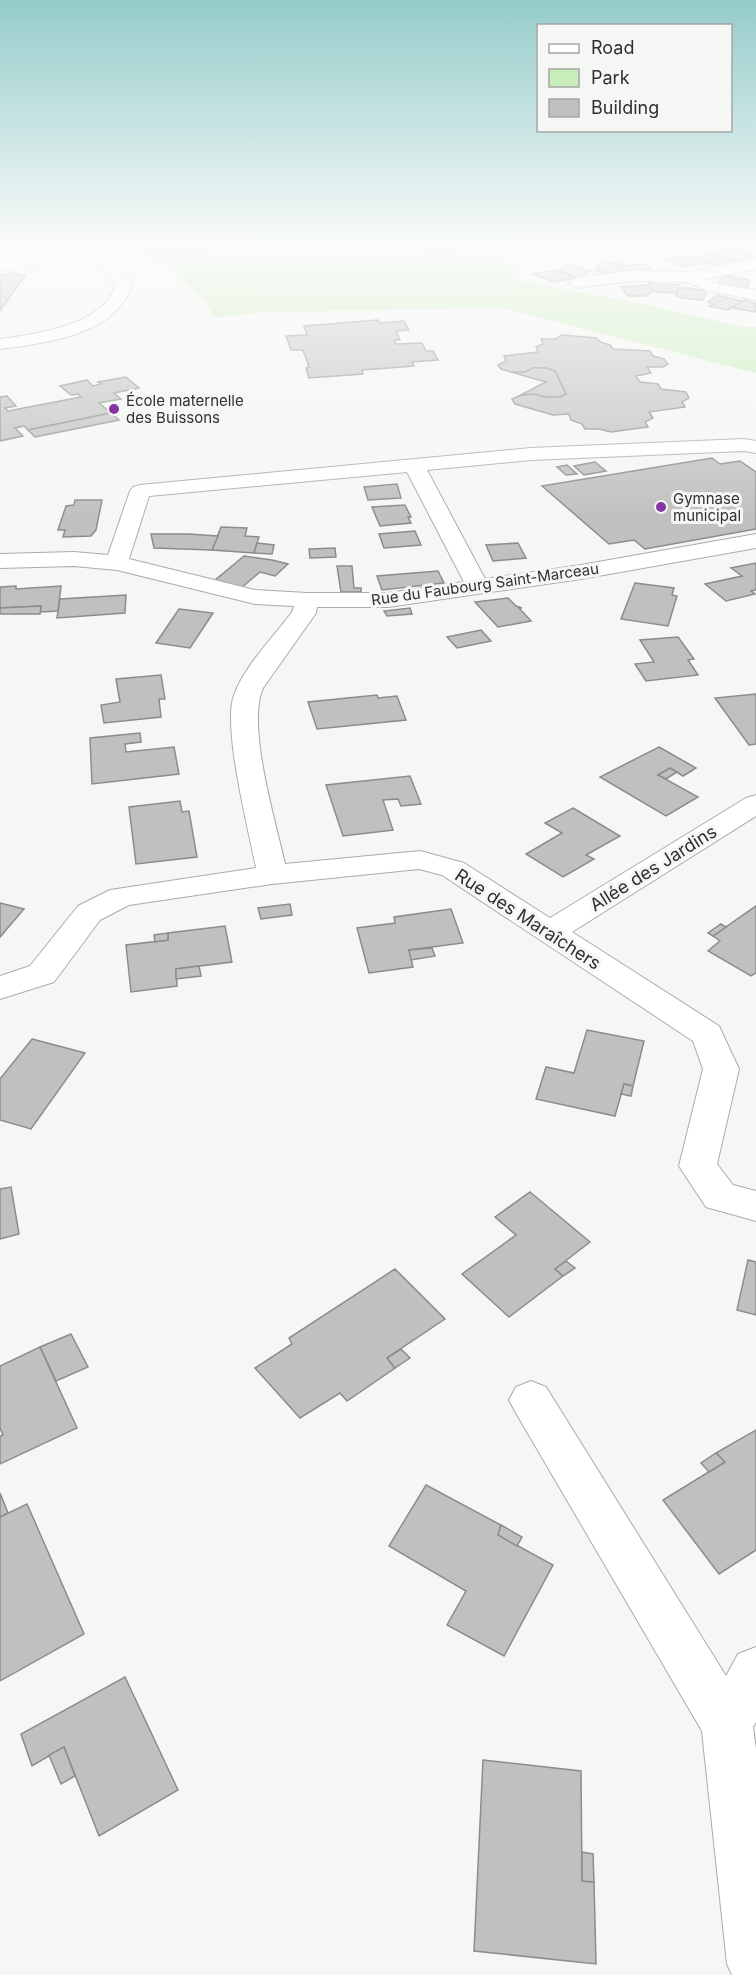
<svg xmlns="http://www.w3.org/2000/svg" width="756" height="1975" font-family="Inter,sans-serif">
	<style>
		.green { fill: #c8edb8 }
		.building { fill: #bfc1be; stroke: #8b8d8a; stroke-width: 1.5 }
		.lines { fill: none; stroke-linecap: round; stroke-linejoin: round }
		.minor-casing { stroke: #aaaca9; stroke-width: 2 }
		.minor { fill: #fff; fill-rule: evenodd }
		.poi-dot { fill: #8835a4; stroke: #f5f7f4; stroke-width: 2 }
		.labels { text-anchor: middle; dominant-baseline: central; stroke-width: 6; stroke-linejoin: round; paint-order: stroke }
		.far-poi-label { font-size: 15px; fill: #2f302f; stroke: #f5f7f4; text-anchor: start }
		.far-street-label { font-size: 15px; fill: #2f302f; stroke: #f5f7f4 }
		.street-label { font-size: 18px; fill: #2f302f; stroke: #f5f7f4 }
	</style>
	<rect width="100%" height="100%" fill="#f5f7f4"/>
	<polygon class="green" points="131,245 184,245 218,253 346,261 447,249 507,263 515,269 512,279 642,304 743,327 756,327 756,373 503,308 264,312 214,318 205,301 161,261 151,261"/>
	<g class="building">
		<polygon points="727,251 739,251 756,256 737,261 714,255"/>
		<polygon points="706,255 714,255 735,261 714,265 692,258"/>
		<polygon points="680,256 690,257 708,263 681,267 664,259"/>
		<polygon points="600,262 619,263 618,266 623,266 624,274 596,271"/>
		<polygon points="647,264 652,272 624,274 623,266"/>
		<polygon points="569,265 591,271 576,278 558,270"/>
		<polygon points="549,271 559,271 576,278 553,282 533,274"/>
		<polygon points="14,273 25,276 0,311 0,275"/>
		<polygon points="723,275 749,280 747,288 718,284"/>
		<polygon points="649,282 659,284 680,285 677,293 657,292 650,290"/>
		<polygon points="649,285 651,293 647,294 648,296 628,296 620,287"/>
		<polygon points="679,288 689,288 707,291 703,300 682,298 676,296"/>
		<polygon points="717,295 724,297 743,301 728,310 709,306 713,304 708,302"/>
		<polygon points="744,300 756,303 756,312 732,308"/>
		<polygon points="378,320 379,323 404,321 409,330 396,331 400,340 394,340 396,344 422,343 426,351 433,351 438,360 412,362 414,366 362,370 363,374 309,378 306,368 309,367 303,350 291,350 286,336 307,335 304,326"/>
		<polygon points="562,335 597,338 600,342 610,345 613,349 650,351 653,356 664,359 668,364 663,367 647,367 651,373 636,376 640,382 658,384 661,389 686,392 689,398 682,402 685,407 649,412 653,418 645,422 648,427 611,432 599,429 585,429 582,424 571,420 569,414 553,415 515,404 512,399 521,395 535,394 545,397 560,397 566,394 555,371 546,368 533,368 525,372 511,372 501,369 498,365 506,361 504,356 538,352 536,347 543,344 541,339 555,339"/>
		<polygon points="533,368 546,368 555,371 566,394 560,397 545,397 535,394 521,395 546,382 511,372 525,372"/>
		<polygon points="126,377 139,388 114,393 121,399 99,403 111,413 28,430 24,426 15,428 23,436 0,441 0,397 7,396 16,406 5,408 8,411 81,397 78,394 71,395 60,386 87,380 93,386 101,384 98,382"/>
		<polygon points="111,413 119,420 35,437 28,430"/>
		<polygon points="712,458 720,464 740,461 756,472 756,529 645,549 634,540 609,544 542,486"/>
		<polygon points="595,462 606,471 584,475 574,466"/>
		<polygon points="567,465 577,474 566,475 557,467"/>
		<polygon points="397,484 401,498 368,500 364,487"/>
		<polygon points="75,500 102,500 96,530 91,536 63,537 65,530 58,530 66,506 74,505"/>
		<polygon points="405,505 411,517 408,517 411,523 380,526 372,507"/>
		<polygon points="221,527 247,528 245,536 259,537 254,553 212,550"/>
		<polygon points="415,531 421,545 384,548 379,534"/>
		<polygon points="151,534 188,534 218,536 212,550 154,548"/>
		<polygon points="257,543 274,545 272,554 254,553"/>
		<polygon points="518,543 526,558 493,561 486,545"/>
		<polygon points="335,548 336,557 310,558 309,549"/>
		<polygon points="244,556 272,560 288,564 275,576 260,572 241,588 214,581"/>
		<polygon points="756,563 756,590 751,591 755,594 726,601 705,584 742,576 731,568"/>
		<polygon points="337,566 352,566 354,588 361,588 361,592 341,592"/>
		<polygon points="438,571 444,583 382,590 377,576"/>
		<polygon points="635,583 674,588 672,595 677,596 668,626 621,619"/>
		<polygon points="16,586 16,589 61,586 58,611 40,612 41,606 0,608 0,587"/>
		<polygon points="126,595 125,613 57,618 60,599"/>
		<polygon points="508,598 516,606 522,608 519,608 531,621 498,627 475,602"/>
		<polygon points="41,606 40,614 0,614 0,608"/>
		<polygon points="410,608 412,614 387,616 384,611"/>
		<polygon points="179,609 213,613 190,648 156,643"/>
		<polygon points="481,630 491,641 457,648 447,637"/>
		<polygon points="678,637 694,659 688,660 698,675 646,681 635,664 654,662 640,640"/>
		<polygon points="161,675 165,699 159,699 161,717 104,723 101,705 120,702 116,679"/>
		<polygon points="756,694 756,744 749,745 715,698"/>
		<polygon points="377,695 378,698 397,696 406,720 317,729 308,702"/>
		<polygon points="140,733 141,742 125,744 126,752 174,747 179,774 92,784 90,738"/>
		<polygon points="659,747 696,768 683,776 670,768 658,775 698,797 666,816 600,777"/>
		<polygon points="670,768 677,772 666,779 658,775"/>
		<polygon points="410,776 421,804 401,806 398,799 383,800 393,830 343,836 326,785"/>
		<polygon points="180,801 182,812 189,811 197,857 136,864 129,807"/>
		<polygon points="573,808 620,836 586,855 594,859 563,877 526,854 562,833 545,823"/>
		<polygon points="0,903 24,909 0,937"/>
		<polygon points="290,904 292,915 261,919 258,908"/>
		<polygon points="756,906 756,973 751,976 708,951 720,941 713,936"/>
		<polygon points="451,909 463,943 409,950 413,967 369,973 357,928 395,923 394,917"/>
		<polygon points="721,924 726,927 713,936 708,933"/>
		<polygon points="225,926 232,962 176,969 177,986 131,992 126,945 168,940 168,933"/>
		<polygon points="168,933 168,940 155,942 154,935"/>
		<polygon points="432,948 435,956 411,960 409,950"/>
		<polygon points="199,966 201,976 176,979 176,969"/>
		<polygon points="587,1030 644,1041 633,1086 624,1084 615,1116 536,1099 546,1067 574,1073"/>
		<polygon points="32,1039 85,1053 31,1129 0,1120 0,1079"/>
		<polygon points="624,1084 633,1086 631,1096 621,1094"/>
		<polygon points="11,1187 19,1234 0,1239 0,1189"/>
		<polygon points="530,1192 590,1242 555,1269 563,1276 509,1317 462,1274 516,1235 495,1217"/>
		<polygon points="748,1260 756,1262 756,1315 737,1310"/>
		<polygon points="566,1261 575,1268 563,1276 555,1269"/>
		<polygon points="395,1269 445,1319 387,1358 395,1368 347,1401 340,1393 300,1418 255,1368 292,1344 289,1338"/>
		<polygon points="71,1334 88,1367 56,1381 40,1347"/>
		<polygon points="40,1347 77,1428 0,1464 0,1436 3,1435 0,1428 0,1366"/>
		<polygon points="401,1349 410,1358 395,1368 387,1358"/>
		<polygon points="756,1430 756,1550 719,1574 663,1500 725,1462 716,1453"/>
		<polygon points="716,1453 725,1462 709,1472 701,1463"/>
		<polygon points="426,1485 501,1525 498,1535 553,1565 504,1656 447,1625 466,1591 389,1546"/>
		<polygon points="0,1493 8,1513 0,1517"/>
		<polygon points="27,1504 84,1634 0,1681 0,1517"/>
		<polygon points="501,1525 522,1537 517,1546 498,1535"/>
		<polygon points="125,1677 178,1790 99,1836 64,1747 32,1766 21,1734"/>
		<polygon points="64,1747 75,1776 61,1784 49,1755"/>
		<polygon points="483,1760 581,1771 582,1881 594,1882 596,1964 474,1951"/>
		<polygon points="582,1852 593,1854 594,1882 582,1881"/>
	</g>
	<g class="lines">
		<g class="minor-casing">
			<g id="minor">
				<path d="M78,245H93L130,281L132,284C118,335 45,343 0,349V339C37,334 104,325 116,285Z"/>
				<polygon points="35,257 40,259 43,262 40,265 0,271 0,261"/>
				<polygon points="756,259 756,269 705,279 723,285 756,290 756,300 708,291 687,282 631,281 576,288 568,283 576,278 631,271 690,272"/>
				<path d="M744,439L756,441V453L744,451L531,460L427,470L485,579L581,565L756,534V548L581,579L388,607H317L316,613L263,688C246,726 276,822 285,864L420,851L464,863L550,918L746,798L756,795V816L572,932L719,1026L739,1069L717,1164L733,1185L756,1191V1221L706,1207L679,1166L703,1069L693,1041L442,875L419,869L272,884L129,905L100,920L54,982L0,999V976L30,966L78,906L110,890L256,868C249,831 222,727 234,695C245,665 273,638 292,612L294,606L255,604L117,570L74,566L0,568V554L74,552L108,555L130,491L133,487L140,485L531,448ZM407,472L464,582L388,593H307L255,590L129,559L149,496Z"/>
				<polygon points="531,1381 546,1387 726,1676 738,1654 756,1647 756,1722 753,1727 756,1749 756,1975 732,1975 727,1964 702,1731 516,1413 509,1400 516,1387"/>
			</g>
		</g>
		<use href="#minor" class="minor"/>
	</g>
	<linearGradient id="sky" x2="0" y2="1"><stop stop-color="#94ccca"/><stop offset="0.47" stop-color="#fafbfa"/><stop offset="1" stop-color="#fafbfa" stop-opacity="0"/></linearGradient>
	<rect width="756" height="521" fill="url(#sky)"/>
	<g class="poi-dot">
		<circle cx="114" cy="409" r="6"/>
		<circle cx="661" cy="507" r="6"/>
	</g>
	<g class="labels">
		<g class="far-poi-label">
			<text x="126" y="400">École maternelle<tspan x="126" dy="17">des Buissons</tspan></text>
			<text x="673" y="498">Gymnase<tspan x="673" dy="17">municipal</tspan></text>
		</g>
		<g class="far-street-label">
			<text transform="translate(485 584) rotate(-8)">Rue du Faubourg Saint-Marceau</text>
		</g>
		<g class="street-label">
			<text transform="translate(653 868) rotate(-32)">Allée des Jardins</text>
			<text transform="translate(528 919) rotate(33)">Rue des Maraîchers</text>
		</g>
	</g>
	<rect x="537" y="24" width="195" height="108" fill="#f5f7f4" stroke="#a6a7a5" stroke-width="1.5"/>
	<rect x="549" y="44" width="30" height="9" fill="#ffffff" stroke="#a6a7a5" stroke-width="1.5"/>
	<text x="591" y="54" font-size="18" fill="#2f302f">Road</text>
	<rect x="549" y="69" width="30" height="18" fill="#c8edb8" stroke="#a6a7a5" stroke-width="1.5"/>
	<text x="591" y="84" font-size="18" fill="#2f302f">Park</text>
	<rect x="549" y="99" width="30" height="18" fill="#bfc1be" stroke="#a6a7a5" stroke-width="1.5"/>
	<text x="591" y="114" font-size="18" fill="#2f302f">Building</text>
</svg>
